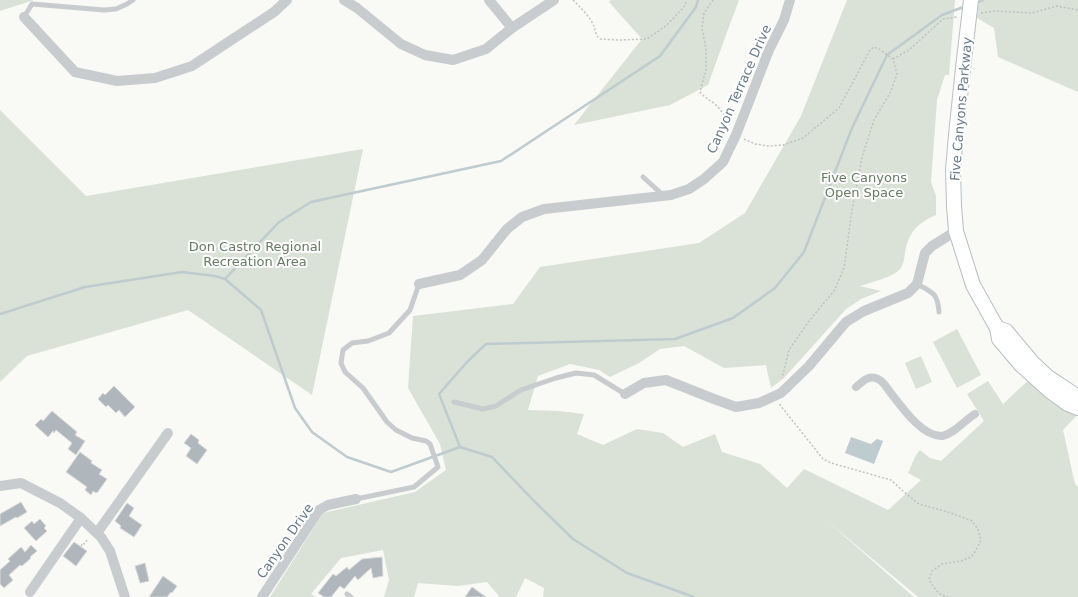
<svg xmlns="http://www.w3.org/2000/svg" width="1078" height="597" font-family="'DejaVu Sans',sans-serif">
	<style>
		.green { fill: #dae1d6 }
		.water { fill: #becbcf }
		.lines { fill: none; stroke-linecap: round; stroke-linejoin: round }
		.stream { stroke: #becbcf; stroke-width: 2.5 }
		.building { fill: #afb7bd; stroke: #dadad8 }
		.secondary-casing { stroke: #b8bec2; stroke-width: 16 }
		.path { stroke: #bfc2c4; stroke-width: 1.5; stroke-dasharray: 2 2; stroke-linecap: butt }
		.service { stroke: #c8cccf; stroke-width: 5 }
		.pedestrian { stroke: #c8cccf; stroke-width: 8 }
		.minor { stroke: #c8cccf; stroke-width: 10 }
		.secondary { stroke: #fff; stroke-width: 14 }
		.secondary-bridge-casing { stroke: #b8bec2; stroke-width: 16; stroke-linecap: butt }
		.secondary-bridge { stroke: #fff; stroke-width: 14 }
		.labels { text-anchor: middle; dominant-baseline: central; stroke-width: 4; stroke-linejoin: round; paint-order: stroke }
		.street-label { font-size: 13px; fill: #667989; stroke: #fff }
		.park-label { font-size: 13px; fill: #667a61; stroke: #fff }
	</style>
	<rect width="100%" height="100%" fill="#f9f9f6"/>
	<g class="green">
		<polygon points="0,0 34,0 0,11"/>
		<polygon points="611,0 739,0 727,32 708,85 670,105 574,125 642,39 609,2"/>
		<path d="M847,0H955L949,75H945L937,100L931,182L936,196V215C920,222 910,230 906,248C904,255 905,263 900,269C892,278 871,282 860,286L881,291L861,299L846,309L784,378L771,388L766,365L724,368L684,346L660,349L639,363L610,377L599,370L570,364L538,376L528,410L559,411L584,414L577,434L603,445L637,429L663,433L683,447L715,434L722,452L760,464L787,488L804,469L888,510L921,480L908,473L916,455L920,450L930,458L941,461L984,421L967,394L988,381L1003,404L1033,376L1078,414L1063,430L1075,484L1078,487V597H918L826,520L914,597H543L544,588L525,578L516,597H498L499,596L487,582L458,586L418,583L414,597H384L389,580L383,550L341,558L311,594L315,597H270L323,513L415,492L446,470L440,444L408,388L413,316L513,304L540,267L699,243L745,213L801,116Z"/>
		<polygon points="979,0 1078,0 1078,92 998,57 994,28 977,18"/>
		<polygon points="0,110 86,196 363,149 312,395 188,310 27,356 0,382"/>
		<polygon points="957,329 981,375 957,388 933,342"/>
		<polygon points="921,356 932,382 916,389 905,363"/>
	</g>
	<polygon class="water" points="851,437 871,444 877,439 883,441 874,464 845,453"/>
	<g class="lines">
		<g class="stream">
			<polyline points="975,3 983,0"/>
			<polyline points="225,279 279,222 311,202 501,161 660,56 696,7 698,0"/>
			<polyline points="0,314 85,287 182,272 215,276 225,279 261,310 295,408 312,432 347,457 391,472 460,447 492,457 534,501 573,539 627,573 694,597"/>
			<polyline points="460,447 439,394 467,362 486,344 675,339 733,318 775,288 804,252 852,128 887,55 942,15 966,6"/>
		</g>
	</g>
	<g class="building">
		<polygon points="114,386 135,407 125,417 119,410 116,413 108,405 106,407 98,399 103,393 105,395"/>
		<polygon points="52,411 77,432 75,435 85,441 76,455 68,449 72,443 56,430 54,433 53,431 48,437 35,425 41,419 43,421"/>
		<polygon points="191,434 199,440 198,443 207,450 197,464 186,456 191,448 184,443"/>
		<polygon points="80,452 92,461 91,463 102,470 99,474 107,479 97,493 96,492 96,493 93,491 91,495 85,490 87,487 66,472"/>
		<polygon points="21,502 27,512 17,518 16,517 0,526 0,514"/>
		<polygon points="127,503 134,508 129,516 142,525 134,537 120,528 121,526 115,521"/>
		<polygon points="40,519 46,526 44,528 47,531 36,541 24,528 32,521 34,524"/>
		<polygon points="74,542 87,551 76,566 63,556"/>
		<polygon points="31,545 37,551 30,557 31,558 22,566 20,565 9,575 13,580 4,588 0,584 0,570 10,561 8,559 21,547 25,552"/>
		<polygon points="382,557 383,576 373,578 371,568 358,580 355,576 344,589 340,586 331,597 324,597 318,593 333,574 336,576 347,567 349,570 362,559"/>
		<polygon points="145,563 149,581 140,583 135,566"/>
		<polygon points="163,576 177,586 172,593 171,592 167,597 149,597"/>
		<polygon points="472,587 486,597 465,597"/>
	</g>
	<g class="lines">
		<g class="secondary-casing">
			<g id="secondary">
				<polyline points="963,68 956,135 953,170 954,206 956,231 973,285 997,328 999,339 1021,365 1050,391 1068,404 1078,408"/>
				<polyline points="997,328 1006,331 1032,362 1048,377 1078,397"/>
			</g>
		</g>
		<g class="path">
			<path d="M573,0C580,7 587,14 592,22C596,29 594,34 600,39L619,40L647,39L667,25L684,7L687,0"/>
			<path d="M713,0L704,13L702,28L706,49V70L700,92C705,98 710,100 716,105C721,110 726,118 730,124"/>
			<polyline points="981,13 995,11 1032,13 1057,6 1078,10"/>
			<polyline points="893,59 909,50 943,19 957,17"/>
			<polyline points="744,139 755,144 769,146 783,145 803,138 839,108 870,50 874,47 879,49 893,59 897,74 890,93 874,120 862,157 852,210 844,268 834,291 809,321 789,350 782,378"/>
			<path d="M780,404V405L823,459L831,463L891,480L904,492L919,504L948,512L972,521L978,529L981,540L975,552L971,557L961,561L942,564L932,571L929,579C934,588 938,596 949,597"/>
			<polyline points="81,546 83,543 84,544 88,539"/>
		</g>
		<g class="service">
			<polyline points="24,17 32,4 104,10 116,9 127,4 133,0"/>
			<polyline points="643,177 663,195"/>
			<path d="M917,284C933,292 938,294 939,312"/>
			<polyline points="454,402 483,409 496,406 521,390 556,378 576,373 594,375 625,394"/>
			<polyline points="356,499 414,487 438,467 430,444 426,441 412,438 396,430 387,422 363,388 345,372 341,363 343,350 352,343 368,341 389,333 410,310 419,284"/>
			<polyline points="347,594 351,597"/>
		</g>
		<path class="pedestrian" d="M856,387C862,382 869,374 878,379C883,381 887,388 890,392C901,406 922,437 942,436C954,434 965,420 975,414"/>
		<g class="minor">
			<polyline points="344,0 357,8 401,44 425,55 453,60 486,49 512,28 554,0"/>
			<polyline points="489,0 512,28"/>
			<polyline points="24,17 75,72 117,81 155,78 192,66 274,12 287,0"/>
			<polyline points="419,284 460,275 482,260 507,229 522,217 544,209 671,195 689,189 704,179 723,162 736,135 769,50 784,20 790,0"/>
			<polyline points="625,394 644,383 666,380 714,399 736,407 759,403 781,393 809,366 846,322 864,311 908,293 917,284 925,253 932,246 956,231"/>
			<polyline points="0,486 21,483 60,503 81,518 101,537 110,551 125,597"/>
			<polyline points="97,533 168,433"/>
			<polyline points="30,592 81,518"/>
			<polyline points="262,597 319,510 328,505 356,499"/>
		</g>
		<use href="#secondary" class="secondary"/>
		<g class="secondary-bridge-casing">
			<polyline id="secondary-bridge" points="963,68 971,0"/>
		</g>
		<use href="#secondary-bridge" class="secondary-bridge"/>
	</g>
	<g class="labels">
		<g class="street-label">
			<text transform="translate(739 89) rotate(-66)">Canyon Terrace Drive</text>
			<text transform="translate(961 109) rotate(-85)">Five Canyons Parkway</text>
			<text transform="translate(285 541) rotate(-55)">Canyon Drive</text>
		</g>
		<g class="park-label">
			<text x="864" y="177">Five Canyons<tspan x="864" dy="15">Open Space</tspan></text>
			<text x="255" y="246">Don Castro Regional<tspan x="255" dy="15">Recreation Area</tspan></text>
		</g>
	</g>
</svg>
